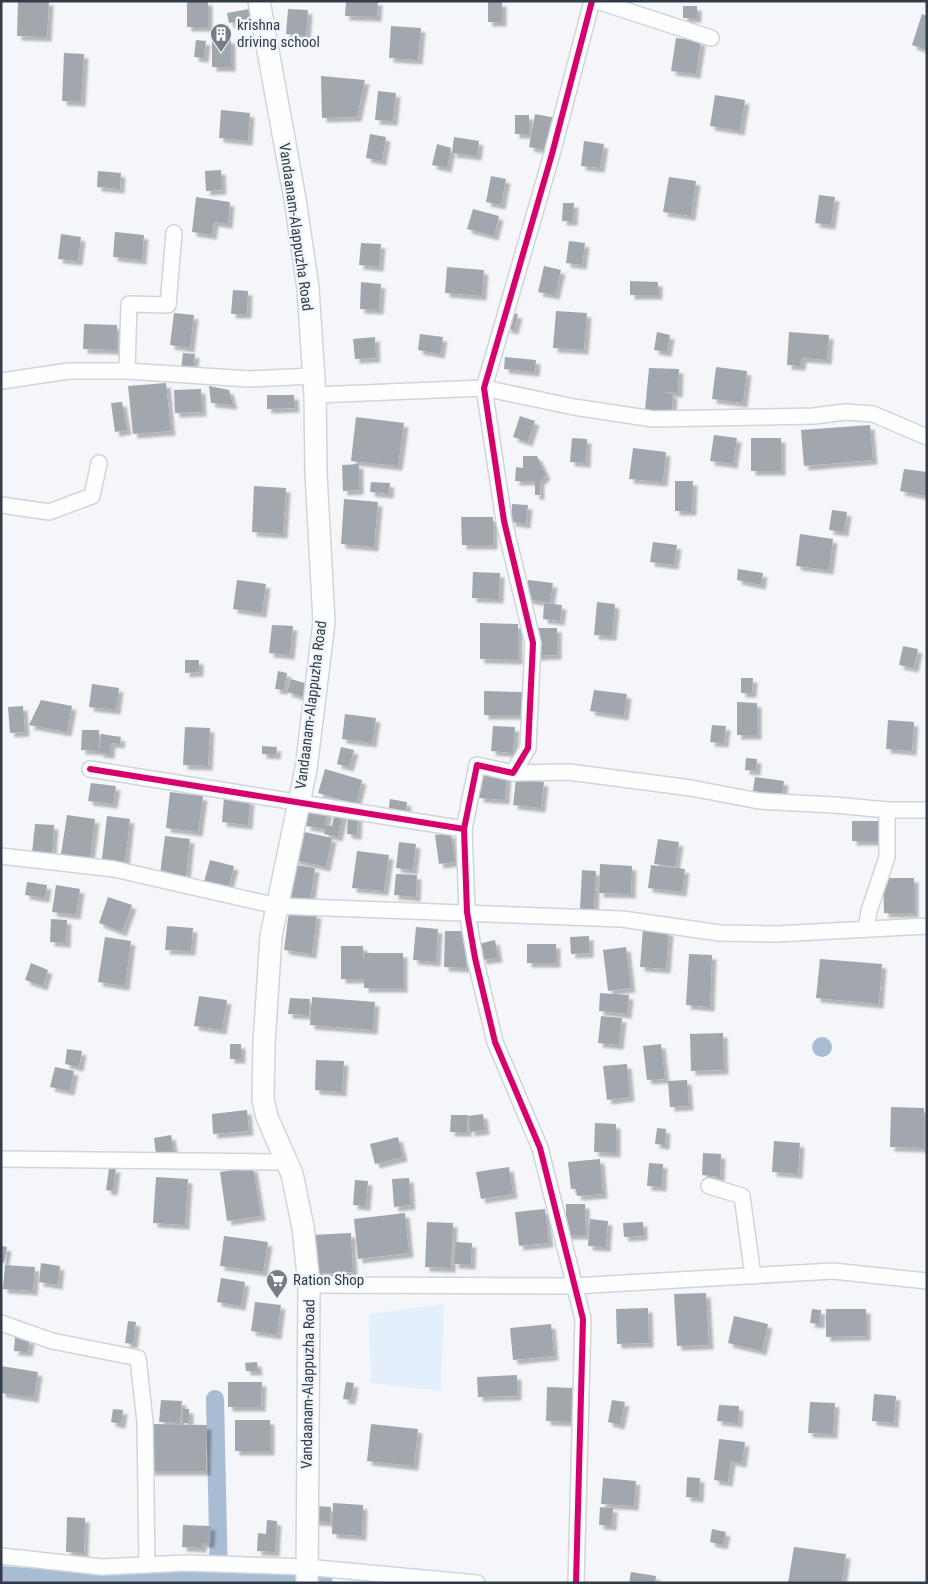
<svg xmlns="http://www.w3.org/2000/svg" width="928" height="1584" font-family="'Roboto Condensed',sans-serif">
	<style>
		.green { fill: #e4effc }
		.water { fill: #a8bdd4 }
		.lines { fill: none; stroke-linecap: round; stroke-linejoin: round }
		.canal { stroke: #a8bdd4; stroke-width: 18 }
		.building { fill: #a2a7ae; filter: url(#shadow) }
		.minor-casing { stroke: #cfd5dd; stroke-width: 18 }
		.secondary-casing { stroke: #cfd5dd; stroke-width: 24 }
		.minor { stroke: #fdfefe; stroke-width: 15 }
		.secondary { stroke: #fdfefe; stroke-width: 21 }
		.cycleway-casing { stroke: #f1f6fc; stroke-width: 9 }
		.cycleway { stroke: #d6006c; stroke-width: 6 }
		.labels { text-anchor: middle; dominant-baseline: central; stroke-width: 5; stroke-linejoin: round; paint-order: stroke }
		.poi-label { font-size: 15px; fill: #323c48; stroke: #f1f6fc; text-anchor: start }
		.street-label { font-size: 15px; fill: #323c48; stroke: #f1f6fc }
	</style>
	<defs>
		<filter id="shadow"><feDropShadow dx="4.5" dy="4.5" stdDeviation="1" flood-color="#0004"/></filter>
	</defs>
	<rect width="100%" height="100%" fill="#f4f6f9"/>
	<polygon class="green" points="444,1304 441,1391 371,1383 369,1314"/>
	<circle class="water" cx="822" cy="1047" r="10"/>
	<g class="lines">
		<g class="canal">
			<polyline points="215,1399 219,1580"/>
			<polyline points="1,1575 70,1580 219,1574 324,1583"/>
		</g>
	</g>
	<g class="building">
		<polygon points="18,1 49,1 47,37 17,36"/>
		<rect x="187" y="1" width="21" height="26"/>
		<polygon points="346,1 378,1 377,17 345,16"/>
		<rect x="488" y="2" width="14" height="20"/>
		<rect x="683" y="6" width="14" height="12"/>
		<polygon points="249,9 251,20 229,23 227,13"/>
		<polygon points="288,9 308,10 306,36 286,34"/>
		<polygon points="922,14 927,16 927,50 912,45"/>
		<polygon points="391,26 421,28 418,60 389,58"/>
		<polygon points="676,38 701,41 696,74 671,71"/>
		<polygon points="231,39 231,67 212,67 212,40"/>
		<polygon points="196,40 206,41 204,58 194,57"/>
		<polygon points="64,53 84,54 81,102 62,101"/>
		<polygon points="321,76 365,80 357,117 322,118"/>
		<polygon points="378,91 396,93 393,121 375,120"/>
		<polygon points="715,95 745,100 740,131 710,126"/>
		<polygon points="221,110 250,113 248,141 219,138"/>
		<polygon points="535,114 556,118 550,151 529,147"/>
		<rect x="515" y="115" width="14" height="19"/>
		<polygon points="370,134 386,137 382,161 366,158"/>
		<polygon points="454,137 479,141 477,156 452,153"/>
		<polygon points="584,141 604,144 600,168 581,166"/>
		<polygon points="437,144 451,148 447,168 432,165"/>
		<polygon points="221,170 222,190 206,191 205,171"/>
		<polygon points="98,171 121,173 120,189 97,187"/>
		<polygon points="491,176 506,179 501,205 486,202"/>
		<polygon points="669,177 696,181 691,216 663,212"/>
		<polygon points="819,195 835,197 831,225 815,223"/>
		<polygon points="196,197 230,202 228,224 214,222 212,235 192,232"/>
		<polygon points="563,203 574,203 573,221 562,221"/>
		<polygon points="473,209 499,216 494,236 467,229"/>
		<polygon points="115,232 144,235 142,260 113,257"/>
		<polygon points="61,234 81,237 78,261 58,259"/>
		<polygon points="569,241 585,243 582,265 566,263"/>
		<polygon points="361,243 381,244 379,267 359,265"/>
		<polygon points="544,266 561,270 555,295 538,292"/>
		<polygon points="447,267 484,270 482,296 445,293"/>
		<polygon points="630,281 658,282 658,295 630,295"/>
		<polygon points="361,282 381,284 379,310 360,309"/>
		<polygon points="233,290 248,291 247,314 231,314"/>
		<polygon points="556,311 587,313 584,350 553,348"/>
		<polygon points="174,313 194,315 190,348 170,345"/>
		<polygon points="510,313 518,314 514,330 506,328"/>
		<polygon points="84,324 117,325 117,350 83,349"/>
		<polygon points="657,332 670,335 667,352 654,350"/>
		<polygon points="789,332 829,335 827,360 802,358 801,366 787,365"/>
		<polygon points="420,334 443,337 440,354 418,350"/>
		<polygon points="375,337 376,358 355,359 353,339"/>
		<polygon points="183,353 195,354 193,371 181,369"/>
		<polygon points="505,357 536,360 535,372 504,369"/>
		<polygon points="716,367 747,371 743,403 712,399"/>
		<polygon points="649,368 679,369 678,393 663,392 673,394 672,411 645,410"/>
		<polygon points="166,383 171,431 133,434 128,386"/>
		<polygon points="209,386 229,390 233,405 211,403"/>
		<polygon points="201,389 202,412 175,413 174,390"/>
		<polygon points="267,395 294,395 295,408 267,409"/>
		<polygon points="122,402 127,430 115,432 111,403"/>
		<polygon points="520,416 535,421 528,442 513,437"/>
		<polygon points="356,417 404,423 398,466 351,461"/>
		<polygon points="870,425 873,460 804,466 801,430"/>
		<polygon points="714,435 737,438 733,464 710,461"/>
		<polygon points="572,438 587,439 586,463 570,462"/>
		<rect x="751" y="438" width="30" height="33"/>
		<polygon points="633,448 666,452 663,482 629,479"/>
		<polygon points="523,456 537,456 546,475 540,481 540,495 535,495 535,481 515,481 516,467 523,468"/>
		<polygon points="359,464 359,490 343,491 342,465"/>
		<polygon points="904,469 927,472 927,496 900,491"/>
		<polygon points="675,481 693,481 692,511 675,511"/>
		<polygon points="371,482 390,483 389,494 370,492"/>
		<polygon points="254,486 286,488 283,534 252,532"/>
		<polygon points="344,499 378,502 374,547 341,544"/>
		<polygon points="512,504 528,505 526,524 511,522"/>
		<polygon points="832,510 847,512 844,532 829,530"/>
		<polygon points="461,517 493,517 493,545 462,545"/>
		<polygon points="800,534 833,539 829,570 796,566"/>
		<polygon points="653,542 677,545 674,565 650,562"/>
		<polygon points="738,569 763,573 761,585 737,580"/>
		<polygon points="473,572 500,573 499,599 472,598"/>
		<polygon points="237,580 266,584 262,613 233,609"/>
		<polygon points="528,580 553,583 550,603 526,599"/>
		<polygon points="597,602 615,604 612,636 594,635"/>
		<polygon points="544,603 562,605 560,621 543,619"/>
		<polygon points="480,623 518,624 518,660 480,659"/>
		<polygon points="272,625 293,626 290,655 269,653"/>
		<polygon points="533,628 557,628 557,655 533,656"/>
		<polygon points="903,646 918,649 914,668 899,665"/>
		<polygon points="185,660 199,660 199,672 185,673"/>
		<polygon points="278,671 287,673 284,690 275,689"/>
		<polygon points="741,678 753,678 752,693 741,693"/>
		<polygon points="291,679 308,684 304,697 287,692"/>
		<polygon points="92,684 119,688 116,710 89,707"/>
		<polygon points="594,690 627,694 624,716 590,711"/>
		<polygon points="484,691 523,692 523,715 484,715"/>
		<polygon points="41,700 72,706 67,732 29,725"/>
		<polygon points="737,702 757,703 757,735 737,735"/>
		<polygon points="23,706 25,732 10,733 8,707"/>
		<polygon points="345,714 376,718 372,743 342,739"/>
		<polygon points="888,720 914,722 912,751 886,749"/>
		<polygon points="712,725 726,726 724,743 710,742"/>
		<polygon points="493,726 515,727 513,753 491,751"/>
		<polygon points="185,727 210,728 208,766 183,765"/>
		<polygon points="82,730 99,730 99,751 81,750"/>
		<polygon points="101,734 121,737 120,744 111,743 110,754 99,753"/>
		<polygon points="262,746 277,747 276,755 262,754"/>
		<polygon points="341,747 354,750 349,767 337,764"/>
		<polygon points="746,758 757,759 756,771 745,770"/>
		<polygon points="325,769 362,780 356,804 318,793"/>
		<polygon points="481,771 507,773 505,800 479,798"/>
		<polygon points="755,777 784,781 782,795 753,791"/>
		<polygon points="516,779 544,782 541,808 513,805"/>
		<polygon points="91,783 116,786 113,804 88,801"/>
		<polygon points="170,792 203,796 198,832 166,828"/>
		<polygon points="224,798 250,800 248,825 222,822"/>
		<polygon points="390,799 407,802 405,817 388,815"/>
		<polygon points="309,808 328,811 325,825 332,826 335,812 343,814 338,837 324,834 325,829 306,826"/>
		<polygon points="67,815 95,819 90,858 61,854"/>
		<polygon points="107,816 130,819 124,869 101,867"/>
		<polygon points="348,816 358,816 357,835 347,834"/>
		<rect x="852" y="821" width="32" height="20"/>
		<polygon points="35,824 54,825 52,854 32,853"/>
		<polygon points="300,831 332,838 326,867 294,860"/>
		<polygon points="451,833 455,862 439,864 435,835"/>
		<polygon points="165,836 190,839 186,877 160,874"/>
		<polygon points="658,839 679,842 675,867 654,864"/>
		<polygon points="399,842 416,844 413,870 396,868"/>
		<polygon points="357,851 389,855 384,891 352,888"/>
		<polygon points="210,860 234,866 228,889 204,882"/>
		<polygon points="600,864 632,866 631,894 599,893"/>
		<polygon points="296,865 315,868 310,903 290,900"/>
		<polygon points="651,865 685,869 682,892 648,888"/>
		<polygon points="582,870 596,871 594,911 580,910"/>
		<polygon points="396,874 417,875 416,897 394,895"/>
		<polygon points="883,878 914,878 914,913 884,913"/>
		<polygon points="27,882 47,885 45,898 25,895"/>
		<polygon points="56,885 80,889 76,915 52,912"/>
		<polygon points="108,897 132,905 122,932 99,923"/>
		<polygon points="289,911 317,914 312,954 284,950"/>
		<polygon points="51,919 67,920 66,943 50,942"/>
		<polygon points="167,926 193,928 191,951 165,950"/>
		<polygon points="416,927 438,929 436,962 413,960"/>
		<polygon points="643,929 669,931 666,969 640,967"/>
		<polygon points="445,931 468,931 466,968 444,967"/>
		<polygon points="589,936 589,953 571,954 570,937"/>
		<polygon points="105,937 131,941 125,986 98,982"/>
		<polygon points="495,940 498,958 482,960 478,944"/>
		<rect x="527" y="944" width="29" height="19"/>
		<polygon points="341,946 363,946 363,965 364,953 403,953 403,988 364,988 364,979 341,979"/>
		<polygon points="626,947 631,988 608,991 603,950"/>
		<polygon points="689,954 712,955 710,1007 686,1005"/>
		<polygon points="820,959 882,964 879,1004 816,998"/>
		<polygon points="31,963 48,970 43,986 25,980"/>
		<polygon points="600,993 629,995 627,1014 599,1011"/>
		<polygon points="199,996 227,1000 222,1030 194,1026"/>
		<polygon points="312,997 375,1002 373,1030 310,1025"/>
		<polygon points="290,998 310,999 309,1015 288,1014"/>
		<polygon points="601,1016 622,1018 619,1045 598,1043"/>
		<polygon points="723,1033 724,1070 691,1071 690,1034"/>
		<rect x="230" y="1044" width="11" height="15"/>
		<polygon points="661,1044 665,1079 647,1080 643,1046"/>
		<polygon points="67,1049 82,1051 79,1067 65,1064"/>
		<polygon points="316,1060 344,1061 342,1092 315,1090"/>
		<polygon points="627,1064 630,1097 607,1100 603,1066"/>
		<polygon points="55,1067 74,1071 70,1091 50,1087"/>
		<polygon points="687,1080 689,1106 670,1107 668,1081"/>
		<polygon points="891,1107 924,1108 924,1148 890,1147"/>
		<polygon points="247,1110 249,1131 213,1134 212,1114"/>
		<polygon points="483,1114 485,1130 470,1132 468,1116"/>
		<polygon points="451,1115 468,1115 467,1132 450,1132"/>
		<polygon points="595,1123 616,1124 616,1153 594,1152"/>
		<polygon points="657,1128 666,1129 665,1145 655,1144"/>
		<polygon points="171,1135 174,1152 156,1155 154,1138"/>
		<polygon points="398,1137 403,1157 375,1164 370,1144"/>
		<polygon points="774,1141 800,1143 798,1174 772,1172"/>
		<polygon points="703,1153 721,1154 720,1177 702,1175"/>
		<polygon points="600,1159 603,1194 577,1196 576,1189 571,1189 568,1162"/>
		<polygon points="649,1163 663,1164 662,1187 647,1186"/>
		<polygon points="253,1167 261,1216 227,1221 220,1172"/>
		<polygon points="509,1167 513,1194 481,1199 476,1172"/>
		<polygon points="109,1168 116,1168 113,1191 106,1190"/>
		<polygon points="156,1177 188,1179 185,1225 153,1223"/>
		<polygon points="409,1178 411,1205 394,1207 392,1179"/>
		<polygon points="355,1180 368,1181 366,1206 353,1205"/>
		<polygon points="566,1204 585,1204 586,1235 566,1235"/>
		<polygon points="545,1209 549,1243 519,1246 515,1212"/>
		<polygon points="405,1213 409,1253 358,1259 354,1219"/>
		<polygon points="590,1219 608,1221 606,1247 588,1246"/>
		<polygon points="427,1222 453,1223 451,1268 425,1267"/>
		<polygon points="643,1222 643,1236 624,1237 623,1223"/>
		<polygon points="351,1233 353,1272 314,1274 312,1235"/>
		<polygon points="224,1236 268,1242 263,1272 220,1266"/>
		<polygon points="455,1242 472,1243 471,1265 454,1264"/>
		<polygon points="1,1246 7,1247 4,1263 1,1262"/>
		<polygon points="41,1263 60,1266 58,1285 39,1282"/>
		<polygon points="5,1265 35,1267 33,1291 3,1289"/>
		<polygon points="221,1278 245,1282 241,1306 217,1302"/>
		<polygon points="706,1293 709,1345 677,1346 674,1294"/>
		<polygon points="255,1302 281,1305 277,1335 251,1331"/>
		<polygon points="648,1308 649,1343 617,1344 616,1309"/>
		<polygon points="812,1309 821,1310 820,1324 810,1323"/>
		<polygon points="826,1309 866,1309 866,1336 826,1337"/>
		<polygon points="734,1316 768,1324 762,1351 728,1343"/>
		<polygon points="128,1321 136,1322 133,1344 125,1343"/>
		<polygon points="551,1324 554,1356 513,1360 510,1328"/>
		<polygon points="15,1337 30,1339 28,1352 14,1351"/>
		<polygon points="257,1362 258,1371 246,1371 245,1363"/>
		<polygon points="1,1366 38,1372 34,1398 1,1393"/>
		<polygon points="517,1375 517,1396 478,1397 477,1377"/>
		<polygon points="228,1382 262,1382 261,1407 228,1407"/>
		<polygon points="346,1382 354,1383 351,1400 343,1399"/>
		<polygon points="547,1387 573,1388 573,1422 546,1421"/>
		<polygon points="874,1394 896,1396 894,1423 872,1421"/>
		<polygon points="161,1400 182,1401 180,1423 159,1422"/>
		<polygon points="612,1400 625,1402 620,1425 608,1422"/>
		<polygon points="810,1402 835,1403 833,1434 808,1433"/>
		<polygon points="719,1405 739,1406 738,1423 717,1421"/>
		<polygon points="113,1409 123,1410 121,1424 111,1422"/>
		<rect x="183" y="1409" width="6" height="14"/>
		<rect x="235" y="1420" width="35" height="31"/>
		<polygon points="150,1424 207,1425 206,1471 150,1471"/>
		<polygon points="371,1424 418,1429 414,1466 367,1461"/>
		<polygon points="719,1439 745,1442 742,1463 731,1461 728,1482 714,1480"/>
		<polygon points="687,1477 700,1478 699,1498 686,1497"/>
		<polygon points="603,1478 636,1481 634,1506 601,1504"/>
		<polygon points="333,1503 363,1505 362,1536 332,1534"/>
		<polygon points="315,1506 331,1507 330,1522 313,1521"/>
		<polygon points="600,1507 613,1508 612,1526 599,1525"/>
		<polygon points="67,1517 85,1518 84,1553 66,1552"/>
		<polygon points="267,1520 277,1521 275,1552 257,1551 258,1533 266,1534"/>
		<polygon points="183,1525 211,1526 210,1543 202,1543 202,1548 182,1547"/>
		<polygon points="712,1529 726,1532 723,1545 710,1542"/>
		<polygon points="794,1547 846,1554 842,1583 788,1583"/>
		<polygon points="631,1572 656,1576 655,1583 629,1583"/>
	</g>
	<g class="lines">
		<g class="minor-casing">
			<g id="minor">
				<polyline points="597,1 711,38"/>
				<polyline points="127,371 129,304 168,305 174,233"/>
				<polyline points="1,381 69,371 127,371 249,379 313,376"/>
				<polyline points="315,395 484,388 574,407 653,419 814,416 845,412 873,414 927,437"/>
				<polyline points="1,505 49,512 92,496 99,463"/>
				<polyline points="90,769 464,829 477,765 513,773 528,748 533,643 504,521 484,388 552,154 592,1"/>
				<polyline points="513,773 569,772 691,788 759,801 835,805 887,810 927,810"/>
				<polyline points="464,829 467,912 475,958 495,1042 540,1148 583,1319 576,1583"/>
				<polyline points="1,856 114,869 277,906 622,919 720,933 776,934 927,926"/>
				<polyline points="866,929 869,911 887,857 887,810"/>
				<polyline points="1,1159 287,1162"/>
				<polyline points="709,1186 742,1196 753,1276"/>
				<polyline points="309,1285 574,1286 833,1271 927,1281"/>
				<polyline points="1,1323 52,1341 138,1358 145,1422 147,1565"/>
				<polyline points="1,1556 102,1567 186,1563 306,1567 477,1583"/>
			</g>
		</g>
		<g class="secondary-casing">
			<polyline id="secondary" points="259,1 295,199 308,288 315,395 316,473 324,622 306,769 271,936 264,1044 263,1100 267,1117 292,1174 303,1227 309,1285 307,1583"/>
		</g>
		<use href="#minor" class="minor"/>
		<use href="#secondary" class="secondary"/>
		<g class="cycleway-casing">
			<g id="cycleway">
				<polyline points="90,769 464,829 477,765 513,773 528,748 533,643 504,521 484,388 552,154 592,1"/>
				<polyline points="464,829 467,912 475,958 495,1042 540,1148 583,1319 576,1583"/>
			</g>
		</g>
		<use href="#cycleway" class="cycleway"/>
	</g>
	<defs>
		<g id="building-pin" transform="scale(1.125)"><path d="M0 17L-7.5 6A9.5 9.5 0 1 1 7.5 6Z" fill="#767d86" stroke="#f1f6fc"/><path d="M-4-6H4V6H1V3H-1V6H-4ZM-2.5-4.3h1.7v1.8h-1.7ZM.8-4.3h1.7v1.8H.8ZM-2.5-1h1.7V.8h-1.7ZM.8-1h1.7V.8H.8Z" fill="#fff"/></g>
		<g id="supermarket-pin" transform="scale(1.125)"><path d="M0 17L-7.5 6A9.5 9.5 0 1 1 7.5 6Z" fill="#767d86" stroke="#f1f6fc"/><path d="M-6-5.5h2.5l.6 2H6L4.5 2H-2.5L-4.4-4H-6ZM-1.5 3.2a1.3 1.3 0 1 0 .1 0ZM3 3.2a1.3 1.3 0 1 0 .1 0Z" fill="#fff"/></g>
	</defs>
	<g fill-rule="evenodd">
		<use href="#building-pin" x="221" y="34"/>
		<use href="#supermarket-pin" x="277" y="1280"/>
	</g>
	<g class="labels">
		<g class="poi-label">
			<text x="237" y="25">krishna<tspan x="237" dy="17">driving school</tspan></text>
			<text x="293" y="1280">Ration Shop</text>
		</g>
		<g class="street-label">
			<text transform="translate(296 227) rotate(82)">Vandaanam-Alappuzha Road</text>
			<text transform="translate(311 705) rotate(-83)">Vandaanam-Alappuzha Road</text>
			<text transform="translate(308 1384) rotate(-89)">Vandaanam-Alappuzha Road</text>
		</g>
	</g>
	<rect width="928" height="1584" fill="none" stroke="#323c48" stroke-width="5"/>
</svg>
